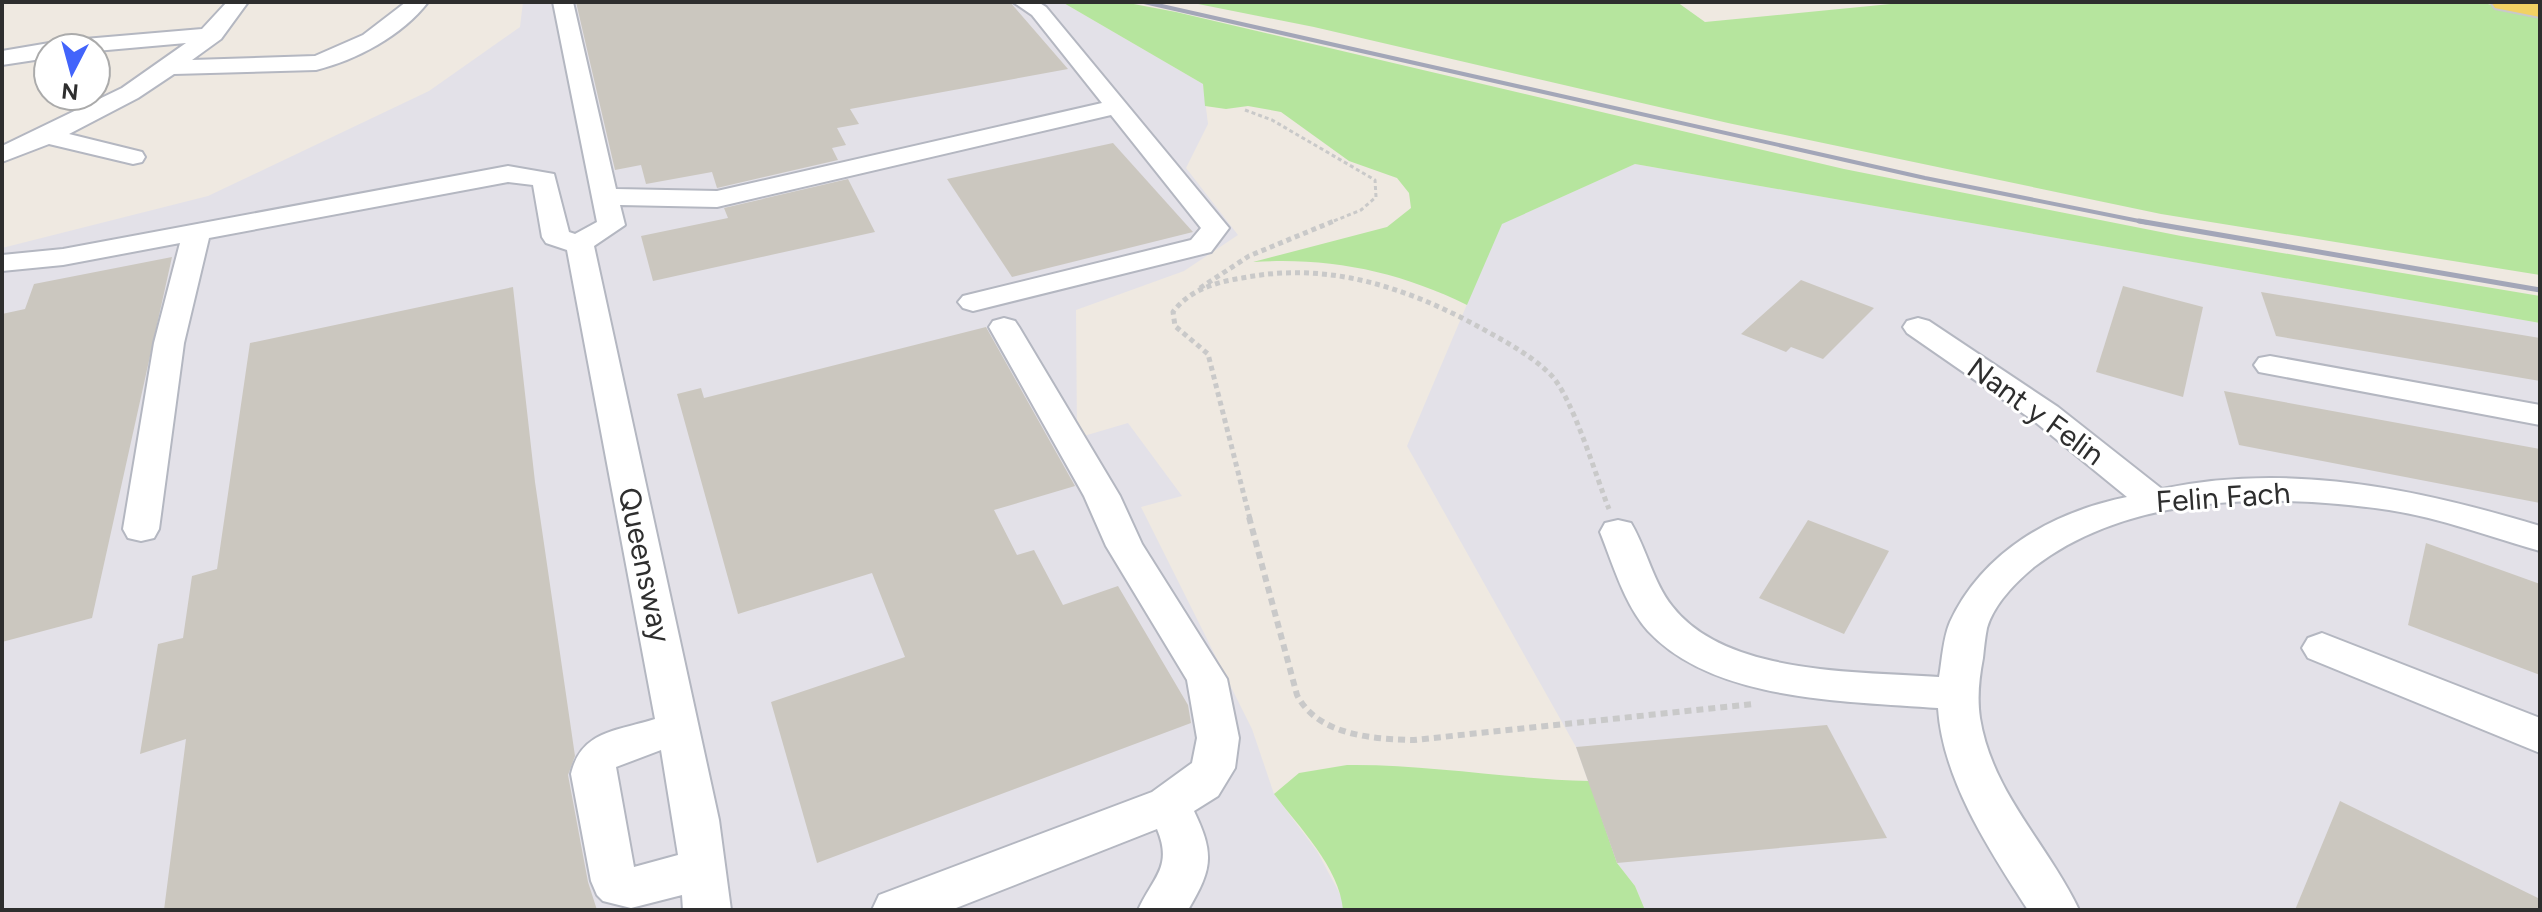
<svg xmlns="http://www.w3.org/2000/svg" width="2542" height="912" font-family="Figtree,sans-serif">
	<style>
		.industrial { fill: #e3e1e8 }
		.green { fill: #b6e59e }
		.building { fill: #cbc7bf }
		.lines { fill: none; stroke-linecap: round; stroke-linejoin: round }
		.minor-casing { stroke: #b4b7c1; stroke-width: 4 }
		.major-casing { stroke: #c9c9c9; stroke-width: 4 }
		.path-far2 { stroke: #c9c9c9; stroke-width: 3; stroke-dasharray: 4 3; stroke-linecap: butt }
		.path-far1 { stroke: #c9c9c9; stroke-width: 5; stroke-dasharray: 5 4; stroke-linecap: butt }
		.path { stroke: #c9c9c9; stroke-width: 6; stroke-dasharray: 7 5; stroke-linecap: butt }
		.minor { fill: #fff; fill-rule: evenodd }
		.major { fill: #f2d163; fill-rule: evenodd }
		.rail-far1 { stroke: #a3a6b8; stroke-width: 4 }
		.rail { stroke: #a3a6b8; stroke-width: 5 }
		.labels { text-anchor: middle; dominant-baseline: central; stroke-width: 6; stroke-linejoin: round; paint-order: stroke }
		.street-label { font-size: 30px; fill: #2e2e2e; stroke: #fff }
	</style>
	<rect width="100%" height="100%" fill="#efe9e1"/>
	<g class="industrial">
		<polygon points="523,2 1062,2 1203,84 1208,124 1186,168 1238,235 1184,271 1076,310 1077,438 1128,423 1182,496 1141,507 1252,729 1274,794 1317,851 1342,898 1343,910 2,910 2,248 208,196 429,91 520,27"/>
		<polygon points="1635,164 2540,323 2540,910 1645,910 1635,886 1617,863 1576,747 1407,446 1501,224"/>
	</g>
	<g class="green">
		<path d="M1062,2H1123L1176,12L1844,169L2181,236L2540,296V323L1635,164L1502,224L1467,305C1398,271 1329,257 1253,262L1387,227L1411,208L1409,193L1397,178L1349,161L1281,112L1248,106L1226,109L1205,106L1203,84Z"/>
		<polygon points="1188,2 1677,2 1705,22 1911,2 2479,2 2540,16 2540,275 2161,214 1728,123 1314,27"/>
		<path d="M1347,765C1428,764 1507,779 1589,781L1617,863L1635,886L1645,910H1343C1340,868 1298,826 1274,794L1299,773Z"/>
	</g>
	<g class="building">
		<polygon points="576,2 1010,2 1068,69 850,109 859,124 837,128 846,145 832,148 838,160 717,188 712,172 646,184 641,165 615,170"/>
		<polygon points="1113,143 1193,232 1012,277 947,179"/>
		<polygon points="848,179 875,232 653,281 641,236 728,218 724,208"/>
		<polygon points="172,257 92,618 2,642 2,314 25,309 34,284"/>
		<polygon points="1801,280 1874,308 1823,359 1791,347 1786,352 1741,334"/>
		<polygon points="2123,286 2203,307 2183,397 2096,372"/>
		<polygon points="513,287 535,482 575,756 568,775 588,882 597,910 164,910 186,739 140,754 158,644 183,638 192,576 217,569 250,343"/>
		<polygon points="2261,292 2540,338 2540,381 2276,336"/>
		<polygon points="986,327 1075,486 994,510 1017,555 1034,550 1063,605 1118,586 1188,705 1191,723 817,863 771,702 905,657 872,573 738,614 677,394 701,388 704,398"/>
		<polygon points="2224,391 2540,449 2540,503 2239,445"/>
		<polygon points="1808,520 1889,551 1844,634 1759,598"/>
		<polygon points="2426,543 2540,584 2540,675 2408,625"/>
		<polygon points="1827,725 1887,838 1617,863 1576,747"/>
		<polygon points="2340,801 2540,899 2540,910 2295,910"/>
	</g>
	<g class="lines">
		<g class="minor-casing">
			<g id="minor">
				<path d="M227,2H248L221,39L192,60L315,56L363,35L406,2H428C402,36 356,60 316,70L174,74L138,98L69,134L142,152L145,157L142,162L133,164L49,144L2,162V146L122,88L186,43L96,51V48H48V58L2,65V51L61,41L202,29Z"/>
				<path d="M553,2H573L616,189L717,191L1102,103L1032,15L1013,2H1038L1046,7L1229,228L1211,252L973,311L963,308L958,302L963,296L1191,240L1201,228L1111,115L717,207L620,205L625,225L594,246L719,820L731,910H683L682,895L631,908L603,901L597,895L591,881L571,774C581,730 618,731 655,719L567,250L546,243L542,237L533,185L508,182L209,238L184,343L159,529L154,538L141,541L128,538L123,529L154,343L180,243L63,265L2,271V255L63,249L508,166L554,174L569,232L575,234L597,222ZM661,750L678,855L634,867L616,767Z"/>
				<path d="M1004,318L1015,321L1019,327L1120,496L1142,544L1227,679L1239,738L1235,768L1218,796L1194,811C1215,855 1212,869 1188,910H1138C1153,877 1173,867 1157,829L951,910H872L879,895L1152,792L1192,763L1197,738L1187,680L1106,546L1084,496L989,327L993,321Z"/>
				<path d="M1918,318L1929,321L2058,407L2162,489C2289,462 2418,489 2540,526V551C2490,537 2441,518 2389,510C2273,493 2130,493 2034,567C2016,582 1994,604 1987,628C1985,638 1984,648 1983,658C1979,679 1977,697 1980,718C1992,793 2048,844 2079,910H2028C1990,851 1943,781 1938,708C1847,701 1714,702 1648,631C1624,604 1613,564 1600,532L1605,523L1618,520L1631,523C1647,550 1653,582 1672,606C1726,676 1859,671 1939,677C1942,660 1943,638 1950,622C1983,551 2053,512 2127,497L2034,421L1907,333L1903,327L1907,321Z"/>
				<polygon points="2270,356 2540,405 2540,425 2259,372 2254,365 2259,358"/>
				<polygon points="2322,633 2540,718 2540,753 2308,658 2302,648 2308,638"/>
			</g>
		</g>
		<g class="major-casing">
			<polygon id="major" points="2491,2 2540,2 2540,17 2495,8"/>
		</g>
		<polyline class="path-far2" points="1245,110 1272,120 1375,180 1376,197 1361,210 1329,223"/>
		<g class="path-far1">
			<polyline points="1200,288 1249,256 1334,221"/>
			<path d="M1250,519L1208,354L1175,326L1173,312C1189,290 1216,282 1242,278C1328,261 1406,287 1481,328C1506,342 1531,355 1551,375C1573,398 1596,477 1609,509"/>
		</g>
		<path class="path" d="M1249,517L1297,695C1318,736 1374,739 1414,740L1753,704"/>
		<use href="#minor" class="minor"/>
		<use href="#major" class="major"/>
		<polyline class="rail-far1" points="1144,2 1925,178 2149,223"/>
		<polyline class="rail" points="2139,221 2540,290"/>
	</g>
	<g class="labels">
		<g class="street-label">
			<text transform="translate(2036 411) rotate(36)">Nant y Felin</text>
			<text transform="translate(2223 497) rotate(-4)">Felin Fach</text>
			<text transform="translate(645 565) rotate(78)">Queensway</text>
		</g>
	</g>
	<rect width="2542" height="912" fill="none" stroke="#2e2e2e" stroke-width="8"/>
	<g transform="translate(72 72) rotate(186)"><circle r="38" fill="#ffffff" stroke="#ababab" stroke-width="2"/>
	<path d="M0-6L14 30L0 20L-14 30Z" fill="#4264fb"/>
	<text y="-12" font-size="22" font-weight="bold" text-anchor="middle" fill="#2e2e2e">N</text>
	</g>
</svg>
